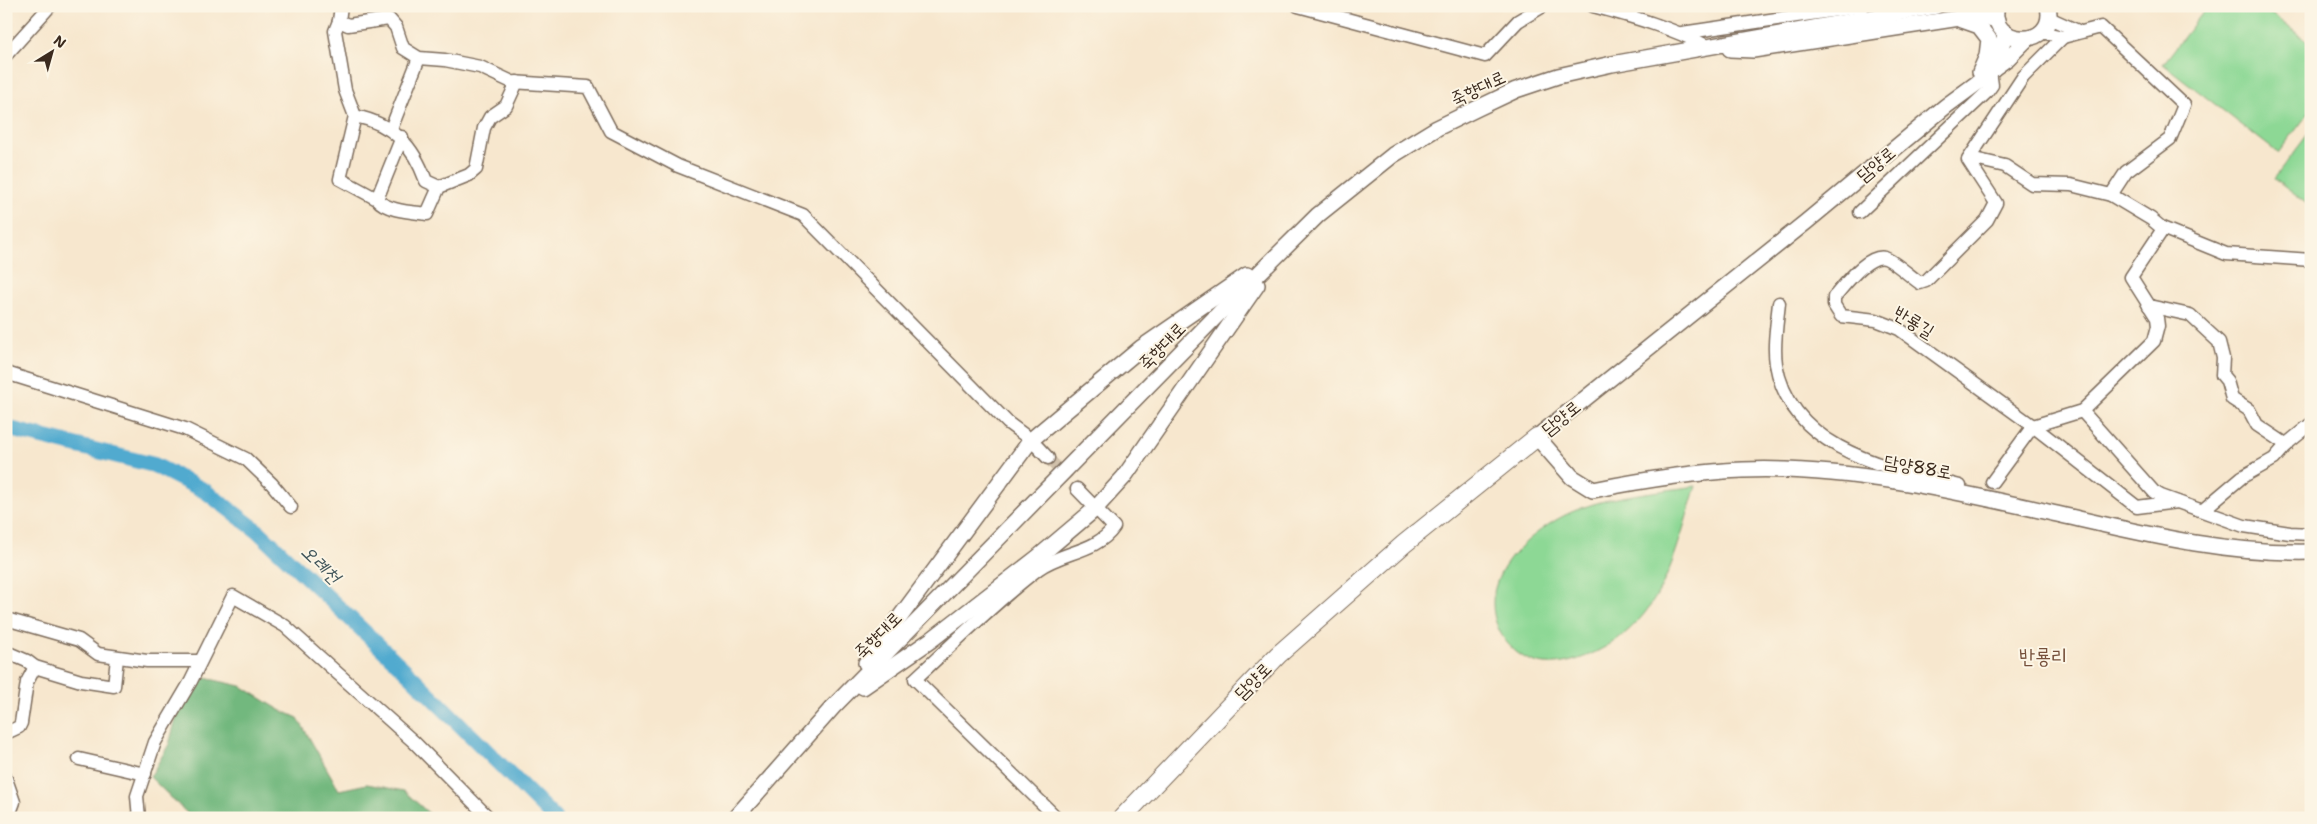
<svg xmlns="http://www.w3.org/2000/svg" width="2317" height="824" font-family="'Shantell Sans','Poor Story',sans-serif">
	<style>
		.green { fill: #8dd895; stroke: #64815a }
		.forest { fill: #72b87e; stroke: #56714e }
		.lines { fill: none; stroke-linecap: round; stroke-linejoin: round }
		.river { stroke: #51aacf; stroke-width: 16 }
		.minor-tunnel { stroke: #d1c1ab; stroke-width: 12; stroke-dasharray: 12 6; stroke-linecap: butt }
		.minor-casing { stroke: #7d6c5c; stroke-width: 15 }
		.major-casing { stroke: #7d6c5c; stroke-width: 18 }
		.highway-casing { stroke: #7d6c5c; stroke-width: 20 }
		.minor { stroke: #fff; stroke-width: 12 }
		.major { stroke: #fff; stroke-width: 15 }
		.highway { stroke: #fff; stroke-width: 18 }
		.labels { text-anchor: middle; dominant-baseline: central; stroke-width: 4; stroke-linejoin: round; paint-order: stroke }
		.street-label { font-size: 18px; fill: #3b2a1e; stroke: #fcf5e5 }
		.water-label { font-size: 19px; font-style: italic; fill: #43575c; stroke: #fcf5e5 }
		.quarter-label { font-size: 20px; fill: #76503b; stroke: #fcf5e5 }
	</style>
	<rect width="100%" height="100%" fill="#fcf5e5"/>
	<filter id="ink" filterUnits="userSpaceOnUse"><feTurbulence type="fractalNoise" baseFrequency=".02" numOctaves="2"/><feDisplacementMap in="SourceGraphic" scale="10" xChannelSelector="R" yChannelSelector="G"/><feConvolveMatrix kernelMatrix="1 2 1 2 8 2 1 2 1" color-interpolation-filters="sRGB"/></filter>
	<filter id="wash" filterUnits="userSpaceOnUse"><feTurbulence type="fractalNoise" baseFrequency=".0096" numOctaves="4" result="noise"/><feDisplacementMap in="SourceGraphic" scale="20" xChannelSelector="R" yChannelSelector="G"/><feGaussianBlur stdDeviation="1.12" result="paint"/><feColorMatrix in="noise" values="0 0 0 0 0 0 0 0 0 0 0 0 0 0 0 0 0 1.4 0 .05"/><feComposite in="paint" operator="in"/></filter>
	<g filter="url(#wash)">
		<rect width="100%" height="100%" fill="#f7e7ce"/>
		<g class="green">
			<polygon points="2208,6 2261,6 2311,44 2311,110 2278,153 2163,64"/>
			<polygon points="2311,130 2311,207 2274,179"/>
			<path d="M1696,486C1683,526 1674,571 1650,606C1635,628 1613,645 1589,655C1575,661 1560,665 1545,664C1507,660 1483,617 1497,582C1506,556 1534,533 1556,520C1597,496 1650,493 1696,486Z"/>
		</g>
		<polygon class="forest" points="205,678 241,686 280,710 298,718 339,790 367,784 404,791 434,818 192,818 150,777 169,744 180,704"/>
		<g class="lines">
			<polyline class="river" points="6,428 154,465 205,491 259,532 413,678 554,818"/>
		</g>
	</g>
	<g filter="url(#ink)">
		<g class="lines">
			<polyline class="minor-tunnel" points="1048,458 1077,489"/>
			<g class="minor-casing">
				<g id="minor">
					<path d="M341,6L339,21L335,31L345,90L355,116L340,179L377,199C386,211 413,212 427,214L439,187L469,175L476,169L484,128L490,117L506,106L517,82"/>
					<polyline points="1298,6 1485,56 1518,21 1543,6"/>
					<path d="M1593,6C1634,17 1672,28 1709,47"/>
					<polyline points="2049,18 2078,31"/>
					<polyline points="339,21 348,25 389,19 396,27 403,48 419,58 445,60 480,67 512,82 588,87 611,131 678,166 803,215 1008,423 1031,440 1048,458"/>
					<polyline points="2041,32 2063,37 2101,27 2184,105 2170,139 2126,172 2111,195"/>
					<polyline points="1682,33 1864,6"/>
					<path d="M2063,37L2023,77L1968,160L1996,203L1987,220L1926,281L1920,283C1911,277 1894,261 1885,258C1868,253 1844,286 1834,297V305L1841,316L1876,320L1899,329L2033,426L2137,507L2177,502"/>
					<polyline points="6,55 50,6"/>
					<path d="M355,116C393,124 413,145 426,181L439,187"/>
					<polyline points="391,129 419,58"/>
					<polyline points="1970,158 2005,166 2032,184 2071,185 2111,195 2151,219 2162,228 2226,254 2311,260"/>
					<polyline points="377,199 402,137"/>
					<polyline points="1860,212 1987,92 1992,85 1990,71"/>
					<path d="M1779,303C1777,323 1773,345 1776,364C1791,451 1889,468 1960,486"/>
					<polyline points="2149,306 2190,315 2219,342 2223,358 2222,375 2227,381 2232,399 2249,410 2257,425 2287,445"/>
					<polyline points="6,373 185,429 246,459 272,484 291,507"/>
					<polyline points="2082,411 2154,492 2161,496 2244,526 2290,533 2311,534"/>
					<polyline points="1992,482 2033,426 2082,411 2154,341 2158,326 2157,318 2131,277 2163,229"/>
					<polyline points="2203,510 2242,477 2274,459 2289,442 2311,424"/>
					<polyline points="6,619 79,640 98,654 147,661 200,661"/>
					<polyline points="6,652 27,661 35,667 81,681 114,686 117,658"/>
					<polyline points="6,733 19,727 21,723 27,682 35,667"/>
					<polyline points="79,759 145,774"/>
					<polyline points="6,779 14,802 8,818"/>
					<polyline points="139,818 137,796 155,742 191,681 233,596 285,626 414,742 489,818"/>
					<path d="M1057,818L915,679C955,642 995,602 1038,569C1062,551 1096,553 1114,527L1077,489"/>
				</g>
			</g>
			<g class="major-casing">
				<g id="major">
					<path d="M1997,6C1986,47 2058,51 2048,6"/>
					<polyline points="1962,20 1979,26 1989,39 1987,56 1980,72"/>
					<path d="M2006,33L1993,69L1984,78L1946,106L1806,222L1537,437L1572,477L1593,490C1643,480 1692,472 1743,470C1848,466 1955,491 2057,514C2141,533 2223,554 2311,552"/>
					<polyline points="1730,49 1753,50 1966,17 1981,16 1997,20"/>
					<polyline points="1994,68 2008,58 2027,39"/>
					<polyline points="866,663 1031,440 1141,348 1247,275"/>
					<polyline points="863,687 931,640 1037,558 1095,509 1124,477 1257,285"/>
					<polyline points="735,818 833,707 1234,298 1318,215 1393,155 1437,128 1478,108 1516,90 1558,76 1612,64 1936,6"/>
				</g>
			</g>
			<g class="highway-casing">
				<polyline id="highway" points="1122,818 1278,655 1404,544 1537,437"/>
			</g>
			<use href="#minor" class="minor"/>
			<use href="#major" class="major"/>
			<use href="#highway" class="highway"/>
		</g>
	</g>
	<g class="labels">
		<g class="street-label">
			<text transform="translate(1478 88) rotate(-25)">죽향대로</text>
			<text transform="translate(1876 164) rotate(-40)">담양로</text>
			<text transform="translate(1914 322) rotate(31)">반룡길</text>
			<text transform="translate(1162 346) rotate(-46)">죽향대로</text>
			<text transform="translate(1561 418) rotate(-39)">담양로</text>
			<text transform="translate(1918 467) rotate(10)">담양88로</text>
			<text transform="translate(878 635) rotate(-45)">죽향대로</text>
			<text transform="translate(1253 681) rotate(-45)">담양로</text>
		</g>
		<g class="water-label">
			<text transform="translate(321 564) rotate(44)">오례천</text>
		</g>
		<g class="quarter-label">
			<text x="2043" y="656">반룡리</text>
		</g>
	</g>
	<rect width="2317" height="824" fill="none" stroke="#fcf5e5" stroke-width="25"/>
	<g transform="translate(52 52) rotate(37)" stroke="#fcf5e5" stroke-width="4" paint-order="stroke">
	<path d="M0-4L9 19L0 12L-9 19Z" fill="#3b2a1e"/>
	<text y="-8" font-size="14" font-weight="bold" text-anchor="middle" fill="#3b2a1e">N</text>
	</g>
</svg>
